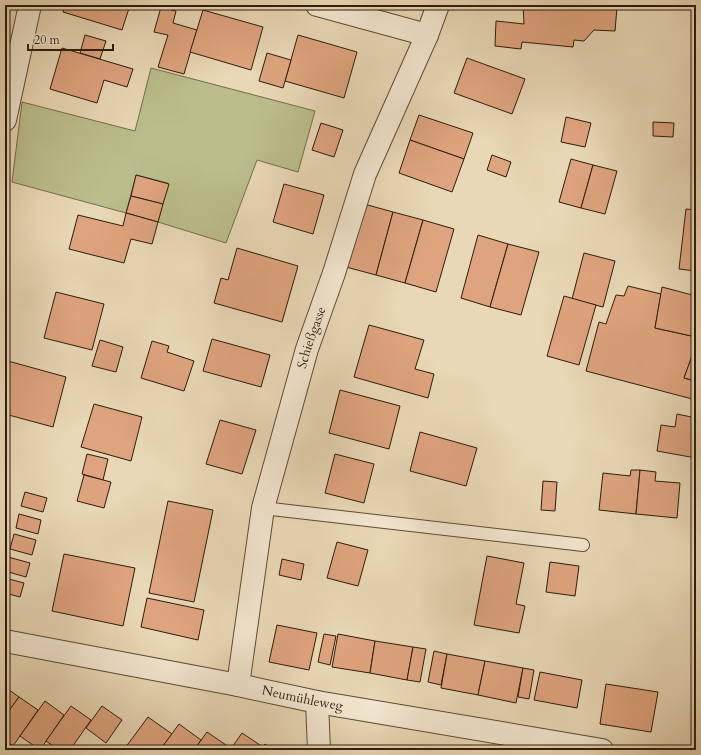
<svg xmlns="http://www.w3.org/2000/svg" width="701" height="755" font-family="Cardo,serif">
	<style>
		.green { fill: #babe8b; stroke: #736d4a }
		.building { fill: #dea47e; stroke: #2c1c0a }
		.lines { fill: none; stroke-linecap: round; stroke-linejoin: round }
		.service-casing { stroke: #5b4b35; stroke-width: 14 }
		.minor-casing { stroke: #5b4b35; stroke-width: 24 }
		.service { stroke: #f1e6cf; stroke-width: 12 }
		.minor { stroke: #f1e6cf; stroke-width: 22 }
		.labels { text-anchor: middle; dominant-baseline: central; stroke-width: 3.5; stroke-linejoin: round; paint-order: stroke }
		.street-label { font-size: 13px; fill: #2c1c0a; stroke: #f1e6cf }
	</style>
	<rect width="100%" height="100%" fill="#e9d8b5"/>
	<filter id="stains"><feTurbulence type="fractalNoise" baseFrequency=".005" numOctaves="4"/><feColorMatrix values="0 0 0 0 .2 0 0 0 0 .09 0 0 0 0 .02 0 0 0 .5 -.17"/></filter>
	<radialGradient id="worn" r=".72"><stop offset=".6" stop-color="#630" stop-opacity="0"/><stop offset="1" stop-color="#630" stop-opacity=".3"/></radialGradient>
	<polygon class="green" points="151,68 315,111 298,172 257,160 226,243 158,222 168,183 136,175 126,213 12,182 22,102 135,131"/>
	<g class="building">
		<polygon points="65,5 130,5 122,30 63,12"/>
		<polygon points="523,5 636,5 636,9 617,7 615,31 594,30 584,41 574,40 573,47 522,42 521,49 495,46 496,21 524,24"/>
		<polygon points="161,7 176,11 173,23 197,30 184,74 158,67 168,35 154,32"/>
		<polygon points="203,10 263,27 251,70 190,52"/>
		<polygon points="85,35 106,41 100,59 80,53"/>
		<polygon points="298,35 357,52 344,98 285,81"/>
		<polygon points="62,48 133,69 127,87 104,80 97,103 50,89"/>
		<polygon points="267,53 291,60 283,88 259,81"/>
		<polygon points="467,58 525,79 512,114 454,93"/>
		<polygon points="419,115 473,133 464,159 410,140"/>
		<polygon points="566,117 591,123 585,147 561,142"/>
		<polygon points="653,122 674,123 673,137 653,136"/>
		<polygon points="321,123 343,130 334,157 312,150"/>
		<polygon points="410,140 464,159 452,192 399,173"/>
		<polygon points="492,155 511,162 506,177 487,170"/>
		<polygon points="571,159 593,165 581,208 559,202"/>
		<polygon points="593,165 617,171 605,214 581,208"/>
		<polygon points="136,175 169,184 163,204 131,196"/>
		<polygon points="284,184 324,195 313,234 273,222"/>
		<polygon points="131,196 163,204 158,222 126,213"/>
		<polygon points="364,204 393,212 376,275 346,267"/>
		<polygon points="686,209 696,210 696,271 679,269"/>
		<polygon points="393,212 423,220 405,283 376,275"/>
		<polygon points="126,213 158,222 152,244 131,239 124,263 69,249 78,215 123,226"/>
		<polygon points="423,220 454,229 436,292 405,283"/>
		<polygon points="478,235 508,244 490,307 461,298"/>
		<polygon points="508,244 539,252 521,315 490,307"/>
		<polygon points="237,248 298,266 282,322 214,303 221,278 228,280"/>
		<polygon points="584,253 615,261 603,307 572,299"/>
		<polygon points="628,286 661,294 655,328 696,337 696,345 684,378 696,381 696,400 586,371 599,322 606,324 616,295 624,296"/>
		<polygon points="662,287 696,296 696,337 655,328"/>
		<polygon points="56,292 104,304 92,350 44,338"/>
		<polygon points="564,296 596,305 579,365 547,356"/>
		<polygon points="369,325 424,340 415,369 434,374 428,398 354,377"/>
		<polygon points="212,339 270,355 261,387 203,371"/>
		<polygon points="100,340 123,347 116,372 92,366"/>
		<polygon points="152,341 169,346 167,352 194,361 184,391 141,378"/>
		<polygon points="696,345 696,381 684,378"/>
		<polygon points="8,361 66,377 53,427 5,414 5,371"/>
		<polygon points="340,390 400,406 389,449 329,433"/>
		<polygon points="94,404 142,417 131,461 81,447"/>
		<polygon points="677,414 696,418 696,458 657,451 661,425 675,427"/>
		<polygon points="220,420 256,430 242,474 206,464"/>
		<polygon points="420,432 477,448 466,486 410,471"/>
		<polygon points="87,454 108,459 103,480 82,474"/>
		<polygon points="335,454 374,464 364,503 325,493"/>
		<polygon points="631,470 640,470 636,514 599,510 603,473 630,476"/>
		<polygon points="640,470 656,472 655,481 680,483 677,518 636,514"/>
		<polygon points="84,475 111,482 104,508 77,501"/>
		<polygon points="543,481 557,482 555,511 541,510"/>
		<polygon points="25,492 47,498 43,512 21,506"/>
		<polygon points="168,501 213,510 194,602 149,593"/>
		<polygon points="19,514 41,520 38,534 16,528"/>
		<polygon points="14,534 36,540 32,555 10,549"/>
		<polygon points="337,542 368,550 358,586 327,578"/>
		<polygon points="64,554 135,568 123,626 52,611"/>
		<polygon points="487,556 524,563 516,604 525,606 519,633 474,625"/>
		<polygon points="8,557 30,563 26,577 5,571"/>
		<polygon points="282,559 304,564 301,580 279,575"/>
		<polygon points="550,562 579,566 575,596 546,592"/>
		<polygon points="5,578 24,583 20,597 5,593"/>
		<polygon points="147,598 204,610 198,640 141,627"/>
		<polygon points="277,625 317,633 309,670 269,662"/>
		<polygon points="324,634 336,636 330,665 318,662"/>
		<polygon points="338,634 375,641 370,673 332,667"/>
		<polygon points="375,641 413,647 407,680 370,673"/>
		<polygon points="413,647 426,649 420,682 407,680"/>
		<polygon points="434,651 447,654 441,685 428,682"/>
		<polygon points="447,654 485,661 478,695 441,688"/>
		<polygon points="485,661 523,668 516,703 478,695"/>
		<polygon points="523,668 534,670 529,699 518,697"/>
		<polygon points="540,672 582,680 577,708 534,700"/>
		<polygon points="606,684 658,692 651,732 600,724"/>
		<polygon points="5,687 19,697 5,716"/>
		<polygon points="19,697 38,710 13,746 5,740 5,716"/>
		<polygon points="45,701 64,715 40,750 20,736"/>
		<polygon points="71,706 91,720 70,750 59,750 46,741"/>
		<polygon points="102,706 122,720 106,743 86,728"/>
		<polygon points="148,717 172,734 160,750 129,750 125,748"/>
		<polygon points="179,724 201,740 194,750 160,750"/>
		<polygon points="207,732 229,747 227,750 194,750"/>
		<polygon points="242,733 263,747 265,744 274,750 230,750"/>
	</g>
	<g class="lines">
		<g class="service-casing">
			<polyline id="service" points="263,508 583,545"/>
		</g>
		<g class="minor-casing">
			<g id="minor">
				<polyline points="317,5 427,35"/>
				<polyline points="5,120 30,5"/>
				<path id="s1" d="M5,641L238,685L317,702L602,750"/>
				<path id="s2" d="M238,685L263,508L307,349L334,273L365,174L427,35L438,5"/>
				<polyline points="317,702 319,750"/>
			</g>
		</g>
		<use href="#service" class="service"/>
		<use href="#minor" class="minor"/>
	</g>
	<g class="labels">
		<g class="street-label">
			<text stroke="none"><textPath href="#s2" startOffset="356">Schießgasse</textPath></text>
			<text stroke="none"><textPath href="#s1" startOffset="303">Neumühleweg</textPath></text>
		</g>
	</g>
	<rect width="701" height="755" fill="none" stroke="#e9d8b5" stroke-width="20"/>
	<rect x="6" y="6" width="689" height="743" fill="none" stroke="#2c1c0a" stroke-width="2"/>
	<rect x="10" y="10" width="681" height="735" fill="none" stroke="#2c1c0a"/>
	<path d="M28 44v6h85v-6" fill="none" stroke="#2c1c0a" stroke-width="2"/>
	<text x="34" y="44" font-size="12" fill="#2c1c0a" stroke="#f1e6cf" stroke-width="3" paint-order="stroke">20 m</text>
	<rect width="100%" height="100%" filter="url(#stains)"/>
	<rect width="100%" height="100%" fill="url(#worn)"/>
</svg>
